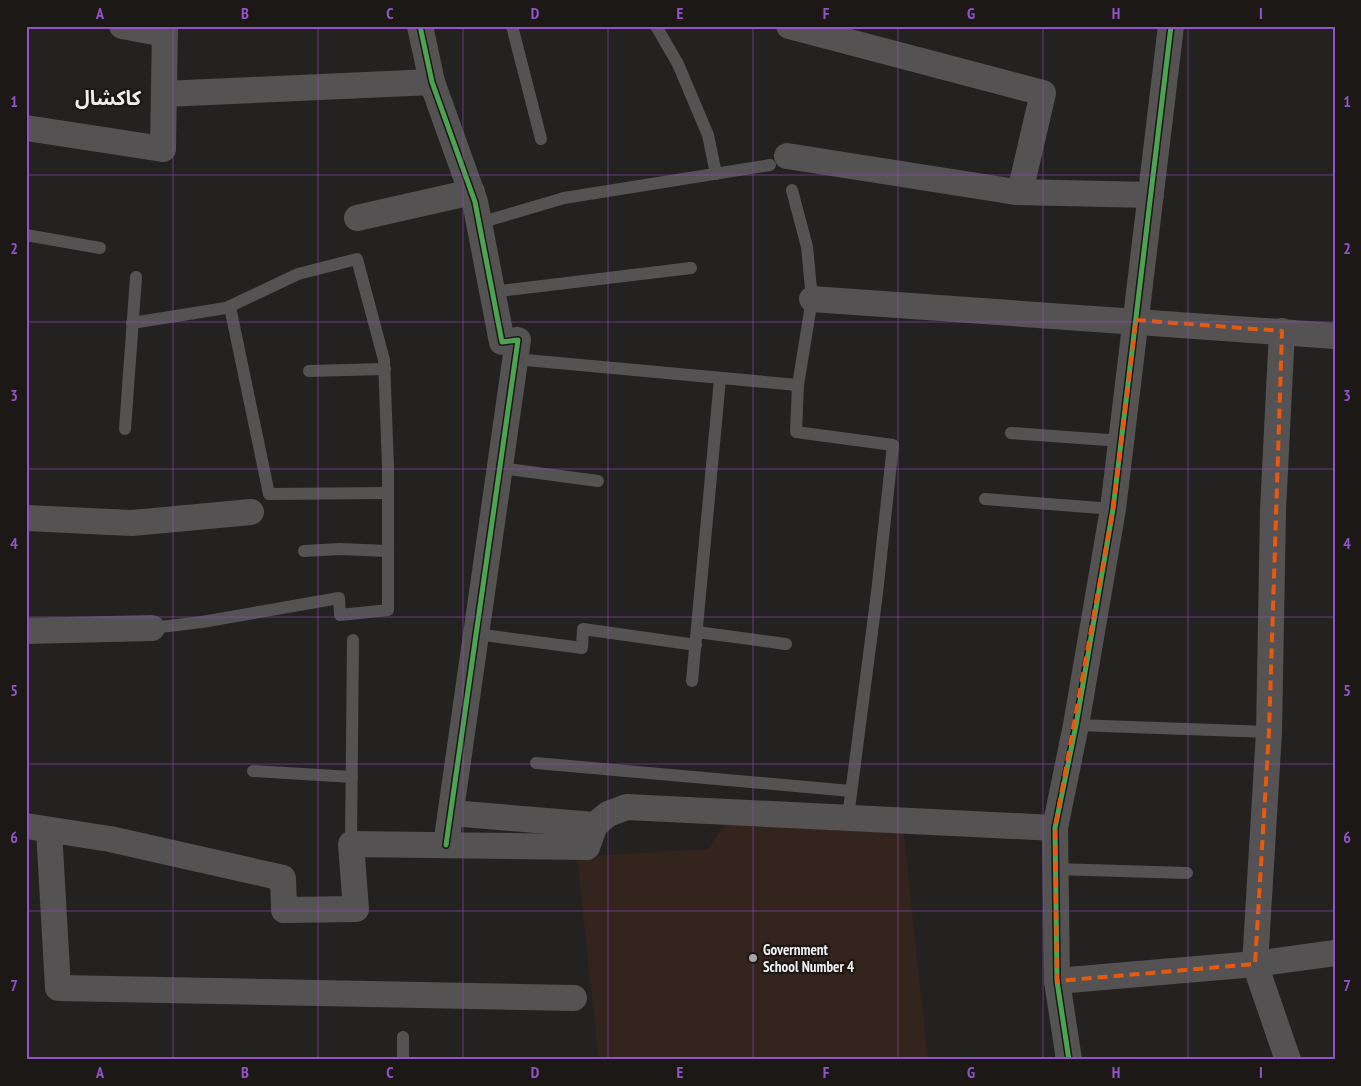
<svg xmlns="http://www.w3.org/2000/svg" width="1361" height="1086" font-family="'PT Sans Narrow','Noto Sans Arabic',sans-serif">
	<style>
		.education { fill: #34241e }
		.lines { fill: none; stroke-linecap: round; stroke-linejoin: round }
		.lane { stroke: #545252; stroke-width: 12 }
		.street { stroke: #545252; stroke-width: 26 }
		.cycleway-casing { stroke: #1b1816; stroke-width: 8 }
		.cycleway { stroke: #4ca352; stroke-width: 5 }
		.marked { fill: none; stroke: #e8590c; stroke-width: 4; stroke-dasharray: 10 6; stroke-linejoin: round }
		.grid { fill: none; stroke: #9353c8; stroke-width: 1; stroke-opacity: 0.55 }
		.poi-dot { fill: #a9a7a6; stroke: #1b1816; stroke-width: 2 }
		.labels { text-anchor: middle; dominant-baseline: central; stroke-width: 4.5; stroke-linejoin: round; paint-order: stroke }
		.poi-label { font-size: 15px; font-weight: bold; fill: #f1eeed; stroke: #1b1816; text-anchor: start }
		.district-label { font-size: 20px; font-weight: bold; fill: #f1eeed; stroke: #1b1816 }
		.neatline { fill: none; stroke: #9353c8; stroke-width: 2 }
		.grid-label { font-size: 16px; text-anchor: middle; font-weight: bold; fill: #9353c8 }
	</style>
	<rect width="100%" height="100%" fill="#242221"/>
	<polygon class="education" points="741,801 902,818 928,1060 599,1060 577,857 708,849"/>
	<g class="lines">
		<g class="lane">
			<polyline points="512,26 541,139"/>
			<polyline points="656,26 678,64 708,135 716,174"/>
			<polyline points="792,190 807,247 812,299 798,385 796,432 893,445 877,593 848,817"/>
			<polyline points="479,223 564,198 770,165"/>
			<polyline points="26,235 100,248"/>
			<polyline points="492,292 691,268"/>
			<polyline points="230,307 269,494 387,493"/>
			<polyline points="132,323 226,308 298,274 357,259 384,360 388,467 388,610 340,615 339,598 202,622 152,628"/>
			<polyline points="515,359 798,385"/>
			<polyline points="309,371 385,369"/>
			<polyline points="125,429 136,277"/>
			<polyline points="1011,433 1122,441"/>
			<polyline points="500,468 598,481"/>
			<polyline points="985,499 1113,509"/>
			<polyline points="304,551 340,549 387,551"/>
			<polyline points="697,632 786,644"/>
			<polyline points="476,634 582,648 583,629 696,645"/>
			<polyline points="692,681 720,379"/>
			<polyline points="1076,725 1269,732"/>
			<polyline points="536,763 851,791"/>
			<polyline points="253,771 352,777"/>
			<polyline points="351,844 353,640"/>
			<polyline points="1055,869 1187,873"/>
			<polyline points="403,1060 403,1037"/>
		</g>
		<g class="street">
			<polyline points="122,26 165,34"/>
			<polyline points="420,26 432,82 475,202 502,342 518,340 446,845"/>
			<polyline points="789,26 1043,93 1020,192"/>
			<polyline points="164,94 432,82"/>
			<polyline points="26,128 163,149 165,26"/>
			<polyline points="787,156 1016,192 1151,195"/>
			<polyline points="357,218 472,192"/>
			<polyline points="812,299 1335,336"/>
			<polyline points="1282,331 1273,510 1269,732 1255,964 1288,1060"/>
			<polyline points="26,518 132,523 251,512"/>
			<polyline points="26,631 152,628"/>
			<polyline points="451,813 595,825 608,814 627,807 1055,828"/>
			<polyline points="26,826 110,839 283,878 284,910 356,909 351,844 587,847 595,825"/>
			<polyline points="49,830 58,988 574,998"/>
			<polyline points="1057,981 1255,964 1335,953"/>
			<polyline points="1069,1060 1057,981 1055,828 1076,725 1113,509 1171,26"/>
		</g>
		<g class="cycleway-casing">
			<g id="cycleway">
				<polyline points="420,26 432,82 475,202 502,342 518,340 446,845"/>
				<polyline points="1069,1060 1057,981 1055,828 1076,725 1113,509 1171,26"/>
			</g>
		</g>
		<use href="#cycleway" class="cycleway"/>
	</g>
	<path class="marked" d="M1136,320L1282,331L1269,732L1255,964L1057,981L1055,828L1113,509Z"/>
	<path class="grid" d="M173,26V1060M318,26V1060M463,26V1060M608,26V1060M753,26V1060M898,26V1060M1043,26V1060M1188,26V1060M26,175H1335M26,322H1335M26,469H1335M26,617H1335M26,764H1335M26,911H1335"/>
	<circle class="poi-dot" cx="753" cy="958" r="5"/>
	<g class="labels">
		<g class="poi-label">
			<text x="763" y="949">Government<tspan x="763" dy="17">School Number 4</tspan></text>
		</g>
		<g class="district-label">
			<text x="108" y="98">کاکشال</text>
		</g>
	</g>
	<rect width="1361" height="1086" fill="none" stroke="#1b1816" stroke-width="55"/>
	<rect x="28" y="28" width="1306" height="1030" class="neatline"/>
	<g class="grid-label">
		<text x="100" y="19">A</text>
		<text x="245" y="19">B</text>
		<text x="390" y="19">C</text>
		<text x="535" y="19">D</text>
		<text x="680" y="19">E</text>
		<text x="826" y="19">F</text>
		<text x="971" y="19">G</text>
		<text x="1116" y="19">H</text>
		<text x="1261" y="19">I</text>
		<text x="14" y="107">1</text>
		<text x="1347" y="107">1</text>
		<text x="14" y="254">2</text>
		<text x="1347" y="254">2</text>
		<text x="14" y="401">3</text>
		<text x="1347" y="401">3</text>
		<text x="14" y="549">4</text>
		<text x="1347" y="549">4</text>
		<text x="14" y="696">5</text>
		<text x="1347" y="696">5</text>
		<text x="14" y="843">6</text>
		<text x="1347" y="843">6</text>
		<text x="14" y="991">7</text>
		<text x="1347" y="991">7</text>
		<text x="100" y="1078">A</text>
		<text x="245" y="1078">B</text>
		<text x="390" y="1078">C</text>
		<text x="535" y="1078">D</text>
		<text x="680" y="1078">E</text>
		<text x="826" y="1078">F</text>
		<text x="971" y="1078">G</text>
		<text x="1116" y="1078">H</text>
		<text x="1261" y="1078">I</text>
	</g>
</svg>
